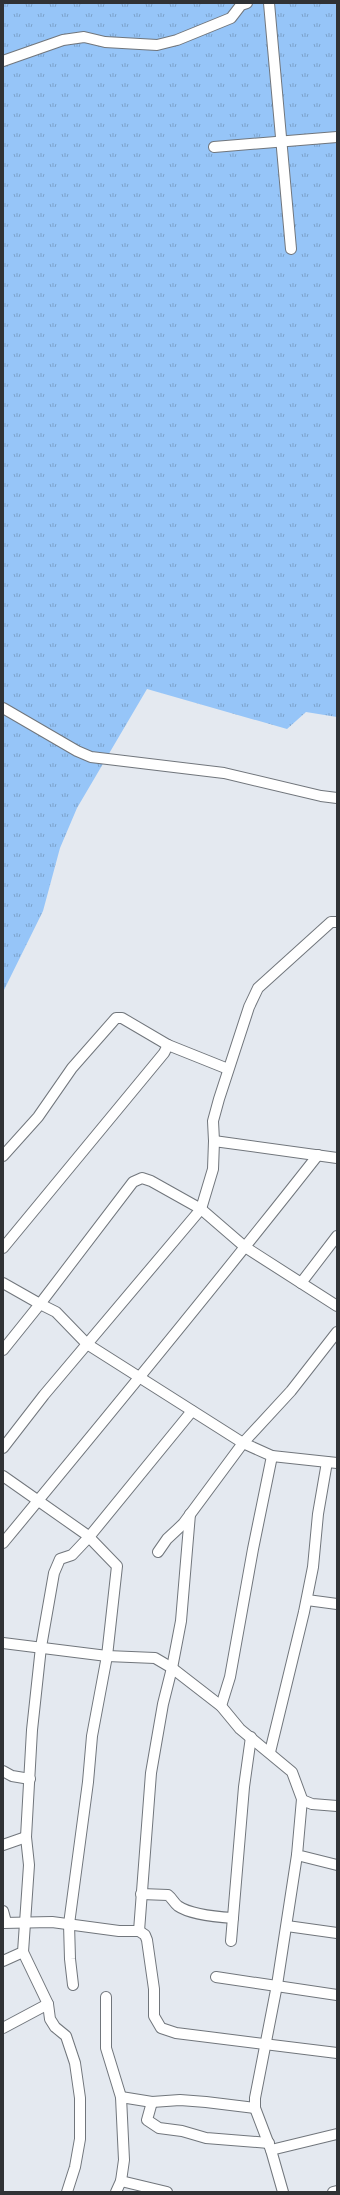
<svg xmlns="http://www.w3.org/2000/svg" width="340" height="2195" font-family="'Space Grotesk',sans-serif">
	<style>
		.grass { fill: url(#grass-tufts) }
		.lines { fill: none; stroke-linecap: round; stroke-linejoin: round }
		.street-casing { stroke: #71767c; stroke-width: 12 }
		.street { stroke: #fff; stroke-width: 10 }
	</style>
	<defs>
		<pattern id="grass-tufts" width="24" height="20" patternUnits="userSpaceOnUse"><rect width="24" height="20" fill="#96c5f8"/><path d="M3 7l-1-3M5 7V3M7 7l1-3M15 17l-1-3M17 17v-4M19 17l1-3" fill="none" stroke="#7ba1ca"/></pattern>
	</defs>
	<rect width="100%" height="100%" fill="#e4e9f0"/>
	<polygon class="grass" points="3,3 337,3 337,717 306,712 287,729 147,689 77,808 60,848 43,911 3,992"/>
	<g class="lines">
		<g class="street-casing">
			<g id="street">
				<polyline points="269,3 291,249"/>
				<polyline points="3,61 63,40 84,37 105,42 157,45 177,40 231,18 241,5 247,3"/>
				<polyline points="214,147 337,137"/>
				<polyline points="3,708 77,751 91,757 224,773 321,796 337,798"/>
				<polyline points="214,1141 213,1121 219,1099 249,1007 258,988 331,922 337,922"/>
				<polyline points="3,1156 38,1117 72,1068 116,1018 122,1018 168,1045"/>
				<polyline points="3,1248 164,1053 168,1045 228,1069"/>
				<polyline points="3,1283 40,1304 3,1350"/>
				<polyline points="301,1283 337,1236"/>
				<polyline points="337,1306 245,1247 201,1209 151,1181 142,1178 133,1182 40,1304 56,1312 87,1344 243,1443 272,1456 337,1463"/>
				<polyline points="3,1448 44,1395 201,1209 213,1169 214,1141 337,1158"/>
				<polyline points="3,1476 87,1535 117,1566 107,1656 92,1736 88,1782 69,1924 70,1959 73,1985"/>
				<path d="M3,1543C109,1415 215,1286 318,1155"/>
				<polyline points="158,1552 167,1539 183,1524 243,1443 291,1391 337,1332"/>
				<polyline points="307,1600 337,1604"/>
				<polyline points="3,1643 107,1656 155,1658 172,1668 221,1706 240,1729 292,1772 302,1799 297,1855 337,1865"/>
				<polyline points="221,1706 230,1677 253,1549 272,1456"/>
				<polyline points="270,1752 304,1612 313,1567 318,1514 327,1462"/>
				<polyline points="3,1771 12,1776 30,1779"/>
				<polyline points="302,1800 312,1804 337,1806"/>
				<polyline points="3,1845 26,1837"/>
				<path d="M141,1894L168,1895C172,1898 174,1903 178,1906C191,1915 217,1917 233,1918"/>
				<polyline points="3,1911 6,1922"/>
				<polyline points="3,1923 52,1922 119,1931 139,1931 145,1935 147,1940 154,1989 154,2016 161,2028 176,2033 337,2053"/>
				<polyline points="287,1926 337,1933"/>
				<polyline points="139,1931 151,1773 163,1704 172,1668 181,1621 190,1514"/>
				<polyline points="231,1941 244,1787 251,1737"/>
				<polyline points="23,1952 48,2004 50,2019 55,2027 66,2036 75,2063 80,2098 80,2139 75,2167 67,2192"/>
				<polyline points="3,1961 23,1952 29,1865 26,1837 32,1730 41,1647 54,1573 60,1559 72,1555 89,1537 192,1411"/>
				<polyline points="216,1977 337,1995"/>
				<polyline points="106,1997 106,2048 121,2097 124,2160 121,2181 116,2192"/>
				<polyline points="3,2028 48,2004"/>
				<polyline points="121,2097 152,2102 180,2100 206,2102 255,2108"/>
				<polyline points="152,2102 147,2120 159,2128 182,2131 206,2138 269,2143"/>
				<polyline points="271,2150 337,2134"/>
				<polyline points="121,2181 167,2192"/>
				<polyline points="283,2192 271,2150 255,2108 255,2098 277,1985 297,1855"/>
				<polyline points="333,2192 337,2191"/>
			</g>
		</g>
		<use href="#street" class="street"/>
	</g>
	<rect width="340" height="2195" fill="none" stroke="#303235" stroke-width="8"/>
</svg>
